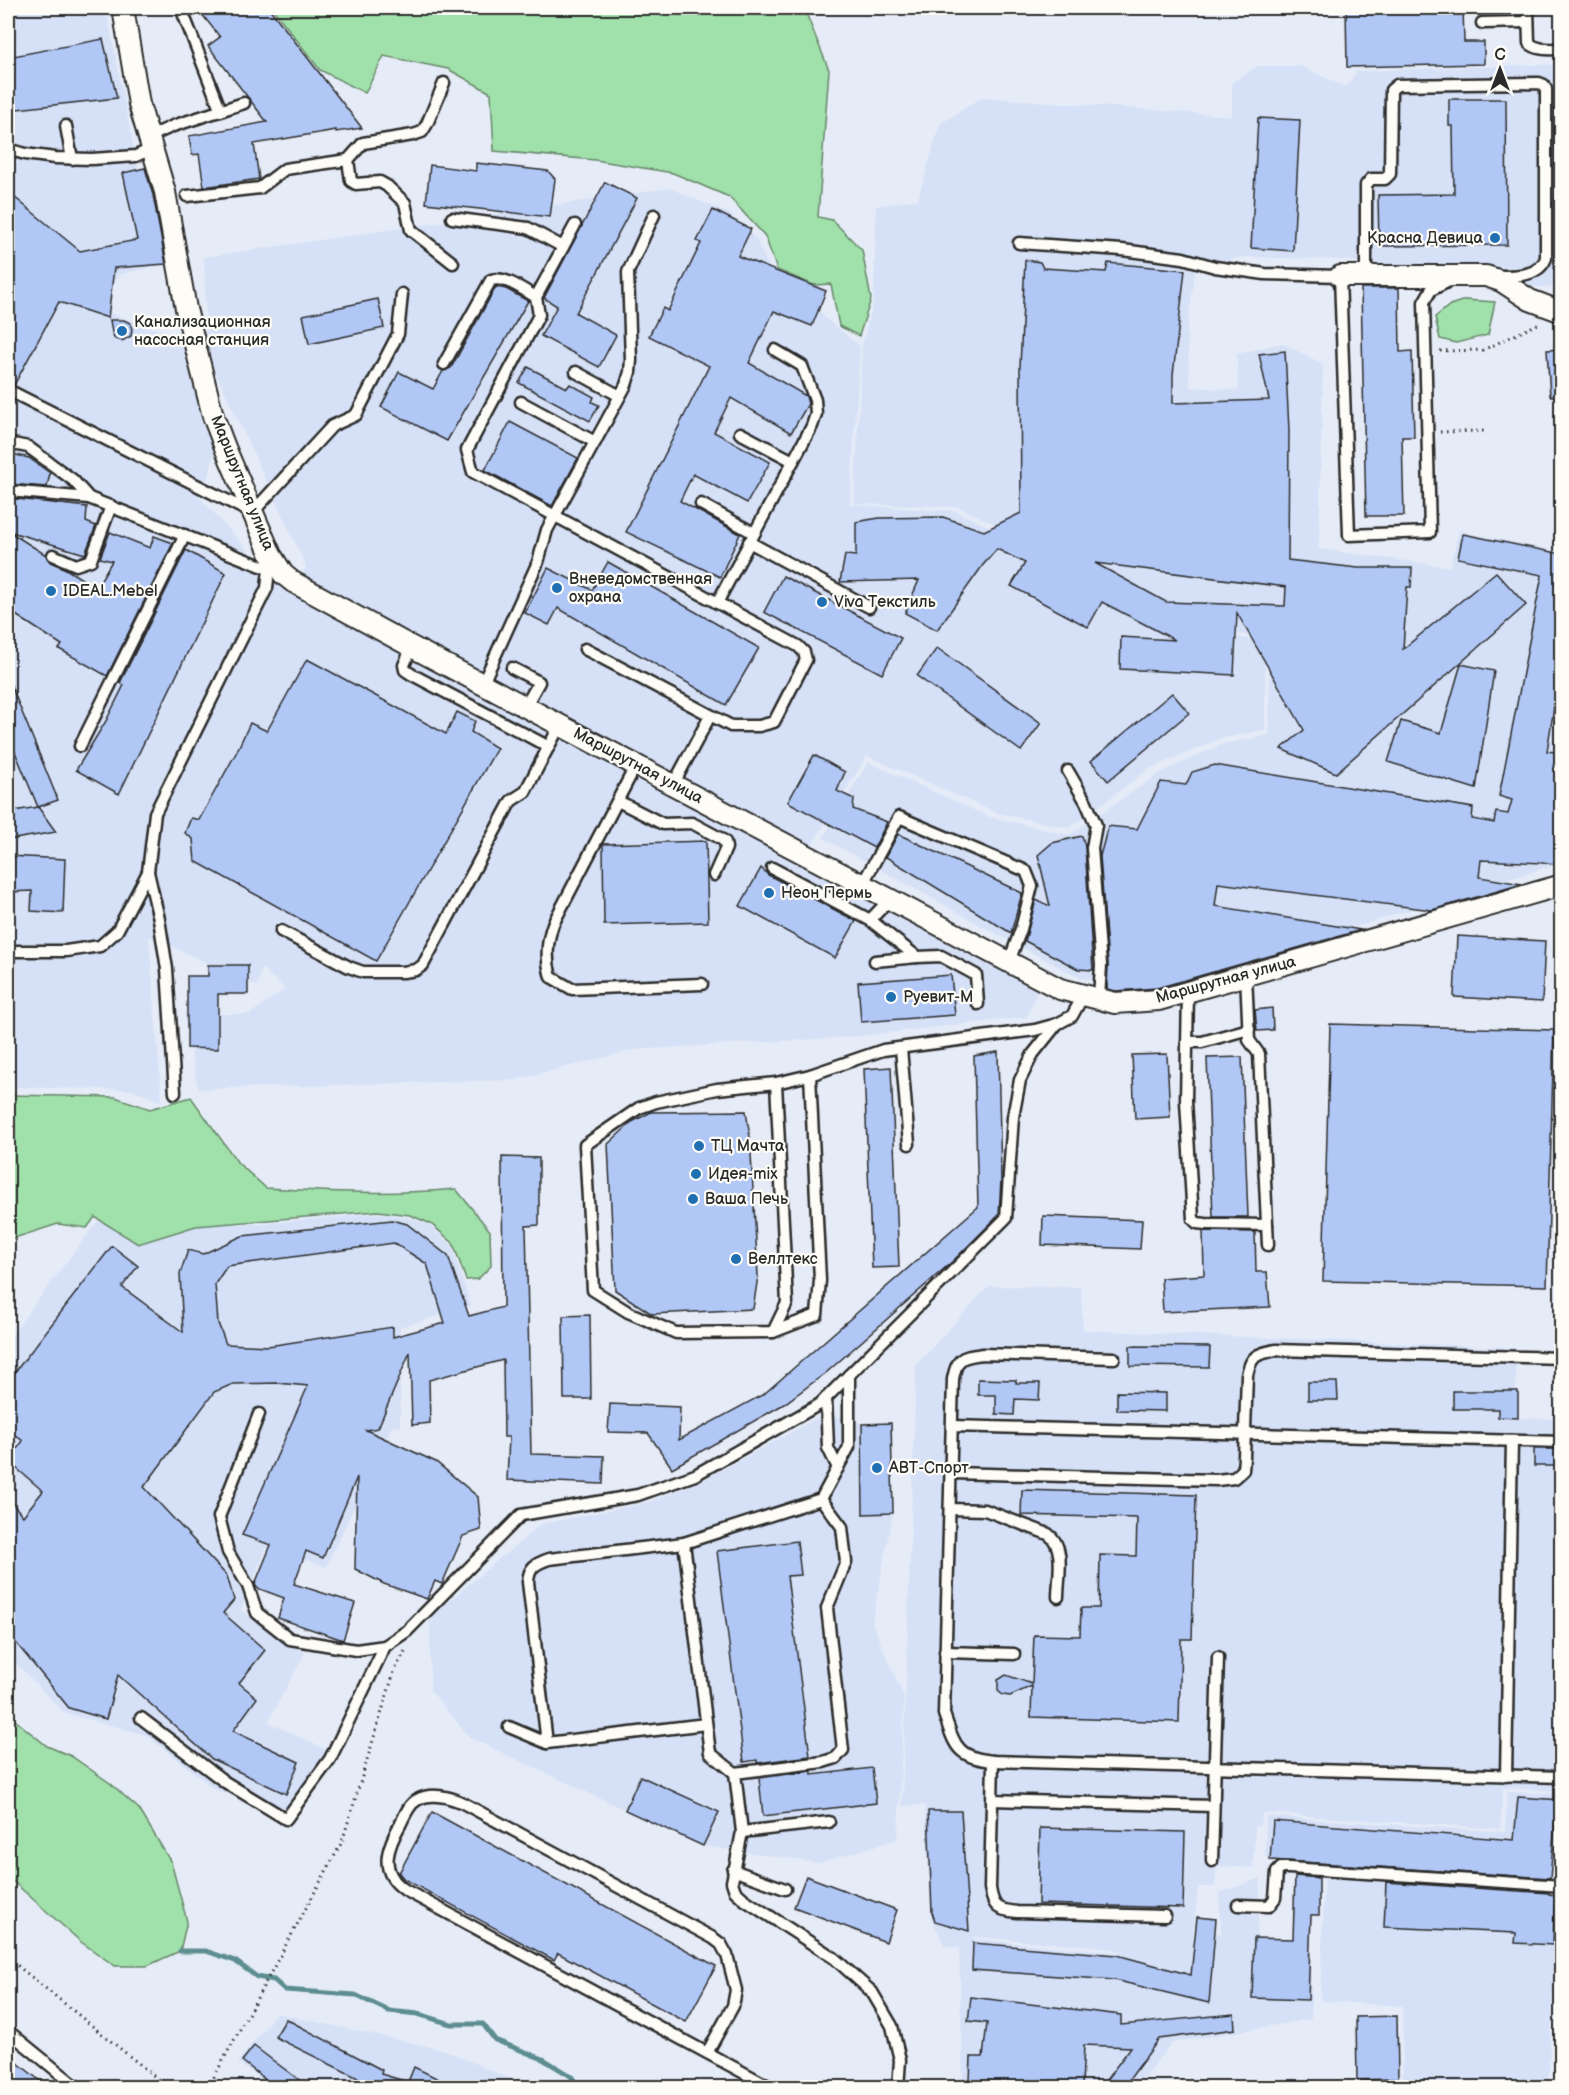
<svg xmlns="http://www.w3.org/2000/svg" width="1569" height="2095" font-family="'Balsamiq Sans',sans-serif">
	<style>
		.built { fill: #d6e1f7; fill-rule: evenodd }
		.green { fill: #a0e0aa; stroke: #66866a; stroke-width: 1.5 }
		.lines { fill: none; stroke-linecap: round; stroke-linejoin: round }
		.stream { stroke: #5c8d90; stroke-width: 5 }
		.building { fill: #b1c8f7; stroke: #2b2b2b; stroke-width: 1.5; fill-rule: evenodd }
		.service-casing { stroke: #2b2b2b; stroke-width: 15 }
		.minor-casing { stroke: #2b2b2b; stroke-width: 24 }
		.path { stroke: #2b2b2b; stroke-width: 3; stroke-dasharray: 1.5 4.5; stroke-linecap: butt }
		.service { stroke: #fdfcf7; stroke-width: 10 }
		.minor { stroke: #fdfcf7; stroke-width: 20 }
		.poi-dot { fill: #1f6fb2; stroke: #fdfcf7; stroke-width: 2 }
		.labels { text-anchor: middle; dominant-baseline: central; stroke-width: 4.5; stroke-linejoin: round; paint-order: stroke }
		.poi-label { font-size: 16px; fill: #2b2b2b; stroke: #fdfcf7; text-anchor: start }
		.street-label { font-size: 16px; fill: #2b2b2b; stroke: #fdfcf7 }
	</style>
	<rect width="100%" height="100%" fill="#e6ecf7"/>
	<filter id="ink" filterUnits="userSpaceOnUse"><feTurbulence type="fractalNoise" baseFrequency=".0167" numOctaves="2"/><feDisplacementMap in="SourceGraphic" scale="12" xChannelSelector="R" yChannelSelector="G"/><feConvolveMatrix kernelMatrix="1 2 1 2 8 2 1 2 1" color-interpolation-filters="sRGB"/></filter>
	<g filter="url(#ink)">
		<g class="built">
			<polygon points="8,8 106,8 157,265 119,275 101,310 183,339 200,402 216,444 210,472 198,496 291,597 300,582 306,566 207,354 204,257 670,188 730,214 756,239 775,280 812,300 826,319 860,346 850,505 955,511 1003,533 1162,623 1265,642 1265,730 1222,738 1149,769 1070,828 997,813 867,756 799,865 1040,983 1027,1017 851,1037 634,1050 515,1080 198,1089 184,1014 250,1014 285,989 262,968 257,986 149,936 162,1102 134,1090 8,1087"/>
			<polygon points="1561,64 1561,287 1524,287 1524,267 1391,266 1344,260 1243,257 1196,266 1187,331 1190,387 1238,390 1237,354 1282,343 1323,364 1319,549 1450,567 1459,531 1561,552 1561,863 1323,937 1144,982 1082,979 1011,942 823,838 868,762 990,817 1069,835 1162,772 1223,744 1269,735 1270,640 1166,619 1007,530 959,507 854,504 862,346 874,300 876,206 918,199 940,124 982,97 1232,116 1232,82 1258,66 1300,66 1346,87 1357,71"/>
			<polygon points="378,1213 410,1218 429,1225 451,1244 471,1306 400,1327 400,1427 392,1426 326,1567 267,1547 241,1610 305,1653 268,1722 337,1755 296,1811 217,1791 146,1735 64,1713 8,1655 8,1339 97,1222 263,1224"/>
			<path d="M989,1286L1081,1287L1083,1330L1516,1348V1391H1518V1418L1561,1419L1562,1676L1558,1791L1503,1788L1500,1829L1262,1813L1260,1826H1255L1253,1868L1217,1866L1215,1887H1198L1193,1937L1221,1933L1219,1893L1261,1878L1257,1937L1311,1940V2019L1172,2043L1136,2087H963L959,1948L945,1946L931,1918L925,1805L902,1806L916,1365ZM974,1937L1093,1946L1124,1951L1118,1952L973,1939Z"/>
			<polygon points="848,1417 862,1424 891,1423 893,1513 872,1623 904,1697 898,1839 819,1863 703,1846 470,1738 430,1690 430,1617 541,1524 649,1502 703,1480 817,1418"/>
			<polygon points="1507,1792 1561,1794 1561,1843 1548,2087 1403,2087 1402,2006 1320,2001 1325,1861 1265,1857 1266,1816 1505,1832"/>
			<polygon points="276,2013 445,2050 528,2087 271,2087 238,2062"/>
		</g>
		<g class="green">
			<polygon points="272,8 804,8 829,70 818,217 832,220 862,250 871,299 859,336 839,326 831,284 814,285 777,270 765,236 729,197 673,173 595,160 494,151 491,93 448,69 384,56 365,93 320,70"/>
			<polygon points="1465,300 1495,302 1488,335 1456,343 1440,339 1435,317 1450,305"/>
			<path d="M8,1095L115,1097L150,1109L191,1097L238,1163L266,1188C329,1192 393,1195 456,1189L490,1231L491,1266L478,1279L466,1280L453,1243L431,1224L410,1215L378,1211L196,1226L138,1244L95,1217L87,1228L58,1224L8,1240Z"/>
			<polygon points="10,1716 47,1746 71,1756 110,1783 139,1809 171,1862 187,1921 180,1951 147,1966 115,1966 81,1942 8,1877 8,1718"/>
		</g>
		<g class="lines">
			<polyline class="stream" points="180,1951 206,1951 235,1961 257,1977 274,1980 285,1990 355,1995 389,2011 418,2014 451,2024 483,2024 495,2040 543,2059 571,2076 579,2088"/>
		</g>
		<g class="building">
			<polygon points="197,8 269,8 362,128 336,132 336,130 254,144 259,179 204,187 199,154 192,155 189,136 267,122 208,46 220,37"/>
			<polygon points="1346,8 1453,8 1453,9 1463,9 1464,42 1484,42 1484,64 1347,67"/>
			<polygon points="103,39 117,98 8,110 8,57"/>
			<polygon points="1449,99 1506,99 1507,245 1379,246 1378,195 1454,194 1453,126 1449,126"/>
			<polygon points="1258,118 1300,120 1293,251 1251,248"/>
			<polygon points="476,163 548,171 555,179 550,217 426,203 430,165 476,171"/>
			<polygon points="145,168 153,195 166,264 114,268 108,318 59,302 14,385 8,383 8,192 80,251 137,240 123,173"/>
			<polygon points="605,182 637,198 576,313 616,335 599,367 541,336 557,306 544,298"/>
			<polygon points="713,210 751,229 738,256 826,291 812,326 774,311 749,363 806,396 808,404 791,433 731,398 714,432 770,462 747,503 693,474 680,501 740,534 720,577 626,532 709,366 649,336 663,308 668,311 701,243 697,241"/>
			<path d="M1025,260L1040,262L1043,268L1106,272L1108,263L1185,270L1173,375V403L1269,400L1259,354L1285,351L1289,430L1288,560L1358,568H1412L1411,587H1407L1403,649L1496,572L1526,605L1336,773L1281,749L1304,730L1237,613L1234,675L1120,669L1121,637L1175,640L1102,602L1088,627L1011,586L1025,563L997,549L983,565L937,630L905,613L919,580L840,582L845,555L856,556V522L879,518L943,517L984,531L1021,513L1020,367ZM1095,563L1286,587L1285,606L1166,602Z"/>
			<polygon points="496,287 506,289 528,301 447,441 381,407 399,372 433,389 443,371 451,368"/>
			<polygon points="1361,288 1399,288 1400,352 1412,351 1414,437 1402,437 1404,516 1366,516"/>
			<polygon points="378,299 384,328 309,344 303,315"/>
			<polygon points="110,320 124,320 130,323 132,329 131,336 122,341 115,339 112,333"/>
			<polygon points="1562,349 1562,396 1550,396 1547,350"/>
			<polygon points="528,367 567,388 570,384 594,397 592,402 599,405 590,421 519,383"/>
			<polygon points="510,422 578,458 552,506 485,470"/>
			<polygon points="8,453 29,458 50,473 47,487 8,484"/>
			<polygon points="8,498 87,507 86,522 96,526 85,554 8,531 46,555 50,562 66,569 96,588 112,561 100,558 110,532 150,548 154,536 173,543 107,676 59,649 62,645 8,610"/>
			<polygon points="1463,534 1562,554 1562,657 1547,751 1562,753 1562,864 1481,860 1479,877 1522,884 1432,910 1218,883 1215,906 1361,930 1157,988 1116,991 1107,989 1108,964 1100,856 1108,826 1137,829 1161,782 1186,785 1192,772 1215,765 1473,808 1472,819 1494,823 1496,812 1508,814 1512,800 1499,796 1542,575 1458,558"/>
			<polygon points="186,550 226,573 119,794 76,770 106,721 124,685 120,683"/>
			<polygon points="608,562 759,648 726,705 558,608 549,625 525,613 548,568 592,590"/>
			<polygon points="783,576 901,638 882,674 764,612"/>
			<polygon points="937,648 1041,723 1021,751 917,676"/>
			<polygon points="307,659 446,734 457,712 475,721 471,732 497,748 376,961 195,861 193,839 185,833 191,818 199,820 236,753 250,723 267,731"/>
			<polygon points="1461,664 1494,671 1476,789 1388,762 1401,721 1441,733"/>
			<polygon points="8,678 58,800 38,807 8,735"/>
			<polygon points="1172,693 1189,713 1108,781 1091,761"/>
			<polygon points="814,755 845,772 837,791 854,799 853,809 887,822 874,848 788,802"/>
			<polygon points="38,807 56,832 8,840 8,812"/>
			<polygon points="898,834 1022,893 1011,933 886,857"/>
			<polygon points="1082,836 1085,847 1093,970 1078,969 1025,941 1036,900 1050,906 1038,855 1052,843"/>
			<polygon points="706,841 708,922 604,925 603,844"/>
			<polygon points="8,856 65,859 63,913 31,911 32,891 8,892"/>
			<polygon points="761,868 768,875 856,921 835,958 740,906"/>
			<polygon points="1457,936 1545,941 1542,1002 1454,997"/>
			<polygon points="208,965 248,965 248,994 218,994 218,1049 187,1048 187,976 208,976"/>
			<polygon points="951,975 955,1015 861,1022 858,982"/>
			<polygon points="1272,1008 1273,1030 1257,1031 1255,1010"/>
			<polygon points="1330,1024 1554,1030 1547,1286 1323,1281"/>
			<polygon points="998,1052 1001,1180 999,1215 954,1260 827,1372 784,1404 672,1468 648,1433 608,1432 610,1404 680,1407 679,1440 764,1394 978,1207 974,1056"/>
			<polygon points="1167,1054 1170,1117 1135,1119 1132,1055"/>
			<polygon points="1242,1057 1248,1217 1213,1217 1207,1058"/>
			<polygon points="891,1067 899,1267 872,1268 864,1069"/>
			<polygon points="746,1111 750,1137 758,1276 753,1309 652,1314 615,1290 608,1144 632,1122 651,1112"/>
			<path d="M502,1157L539,1158V1225L526,1226L531,1454L604,1456L603,1484L507,1480L509,1437H504L503,1360L429,1380L430,1423L412,1425L410,1352L378,1428L366,1430L436,1462L478,1497L481,1530L463,1536L442,1584L435,1581L427,1599L384,1584L355,1569L357,1477L323,1558L306,1551L294,1584L355,1603L343,1640L278,1618L284,1598L257,1588L255,1584L271,1545L242,1535L308,1386L277,1383L233,1384L214,1392L144,1487L227,1576L234,1600L223,1613L265,1650L239,1683L257,1698L233,1731L299,1762L286,1794L212,1759L118,1675L106,1719L69,1708L8,1633V1498L23,1516L43,1491L8,1461L23,1441L8,1430V1381L112,1246L138,1266L122,1287L183,1332L180,1274L188,1250L203,1254L242,1236L392,1220L407,1224L448,1256L469,1316L503,1307ZM394,1243L427,1264L445,1323L393,1337V1327L268,1346L226,1344L218,1323L215,1284L227,1266Z"/>
			<polygon points="1043,1216 1142,1220 1140,1249 1042,1245"/>
			<polygon points="1203,1231 1255,1232 1256,1272 1267,1272 1270,1307 1163,1312 1161,1278 1204,1275"/>
			<polygon points="590,1315 591,1399 564,1399 563,1316"/>
			<polygon points="1130,1346 1210,1347 1209,1367 1130,1366"/>
			<polygon points="978,1379 1016,1380 1016,1383 1040,1383 1039,1400 1015,1399 1014,1415 996,1414 996,1395 978,1395"/>
			<polygon points="1308,1382 1337,1382 1338,1400 1308,1400"/>
			<polygon points="1453,1391 1518,1391 1518,1418 1498,1417 1498,1409 1453,1409"/>
			<polygon points="1117,1392 1166,1393 1166,1411 1117,1410"/>
			<polygon points="891,1423 893,1513 863,1514 862,1424"/>
			<rect x="1534" y="1449" width="28" height="17"/>
			<polygon points="1022,1490 1196,1495 1192,1639 1181,1639 1179,1722 1031,1717 1032,1686 1010,1696 1003,1695 998,1691 998,1680 1006,1675 1032,1684 1034,1635 1080,1636 1081,1608 1099,1608 1100,1555 1136,1556 1137,1518 1021,1515"/>
			<polygon points="797,1541 801,1575 787,1576 810,1756 757,1763 757,1760 744,1762 717,1551"/>
			<polygon points="872,1768 876,1803 763,1816 759,1778 812,1771 812,1775"/>
			<polygon points="640,1776 719,1812 703,1846 625,1810"/>
			<polygon points="1518,1797 1562,1800 1562,1823 1555,1823 1550,1878 1270,1860 1273,1821 1514,1840"/>
			<polygon points="928,1811 961,1811 969,1931 935,1921 932,1912"/>
			<polygon points="432,1812 716,1966 686,2022 558,1953 554,1960 404,1879 399,1873"/>
			<polygon points="1040,1828 1185,1832 1183,1908 1038,1904"/>
			<polygon points="806,1876 897,1910 886,1942 794,1907"/>
			<polygon points="1295,1876 1319,1878 1319,1915 1311,1915 1308,2000 1252,1998 1254,1938 1293,1939"/>
			<polygon points="1386,1882 1549,1893 1549,1894 1555,1895 1553,1945 1515,1943 1516,1933 1384,1927"/>
			<polygon points="1197,1917 1216,1919 1209,2003 1114,1980 972,1970 973,1943 1117,1955 1191,1975"/>
			<polygon points="971,1997 1121,2015 1121,2025 1234,2014 1235,2029 1159,2039 1123,2088 1100,2088 1131,2047 1084,2045 1082,2085 970,2081 971,2057 983,2057 987,2023 968,2021"/>
			<polygon points="1397,2016 1398,2079 1357,2080 1356,2017"/>
			<polygon points="286,2019 382,2070 381,2074 408,2082 414,2067 457,2088 378,2088 275,2037"/>
			<polygon points="254,2046 271,2059 310,2088 276,2088 242,2061"/>
			<polygon points="8,2055 49,2088 8,2088"/>
		</g>
		<g class="lines">
			<g class="service-casing">
				<g id="service">
					<polyline points="181,8 221,111"/>
					<path d="M1528,8L1529,43C1538,51 1550,49 1562,49"/>
					<polyline points="1482,23 1528,22"/>
					<polyline points="66,126 72,159"/>
					<polyline points="149,137 173,126 244,103"/>
					<polyline points="8,149 25,154 55,158 92,159 136,156 153,148"/>
					<polyline points="348,160 351,181 356,184 380,182 387,186 405,203 411,230 453,263"/>
					<polyline points="187,196 260,188 285,169 348,160 363,143 413,135 422,132 427,124 444,83"/>
					<polyline points="452,218 528,228 563,247"/>
					<polyline points="575,225 536,297 539,315 467,450 473,472 798,646 804,652 806,660 774,722 759,726 731,726 585,649"/>
					<polyline points="1019,243 1122,250 1183,258 1215,267 1265,274 1340,276 1349,535 1430,532 1424,302 1431,290 1451,280"/>
					<path d="M1366,276V185L1371,179H1385L1390,174L1391,90L1397,85L1539,83L1544,85L1546,89V258C1539,277 1515,276 1498,276"/>
					<path d="M444,364L491,280C506,276 523,290 536,297"/>
					<polyline points="576,372 620,396"/>
					<polyline points="8,390 252,513 332,426 356,415 398,334 402,294"/>
					<polyline points="521,402 595,442"/>
					<polyline points="740,433 793,461"/>
					<polyline points="8,443 28,447 73,480 89,498 269,569 267,588 155,813 148,872 159,919 167,969 175,1093"/>
					<polyline points="8,491 89,498"/>
					<polyline points="701,504 754,533"/>
					<polyline points="749,542 869,607"/>
					<polyline points="53,555 76,565 91,560 111,506"/>
					<polyline points="717,603 812,426 816,414 815,400 802,366 775,350"/>
					<polyline points="412,647 404,665 405,670 411,674 549,747"/>
					<polyline points="512,668 539,682 525,707"/>
					<polyline points="482,685 538,562 547,530 626,385 630,372 631,360 628,272 654,215"/>
					<polyline points="80,746 185,535"/>
					<path d="M636,765L553,924C547,941 546,960 551,977L572,989L702,984"/>
					<polyline points="1068,771 1086,802 1096,825 1092,848 1101,965 1099,999"/>
					<polyline points="673,785 710,716"/>
					<polyline points="618,801 663,824 692,823 720,838 725,842 726,848 714,875"/>
					<polyline points="772,868 870,920 917,957 875,961"/>
					<polyline points="862,885 899,817 1026,871 1032,886 1021,929 1009,962"/>
					<polyline points="870,920 890,899"/>
					<polyline points="281,931 349,967 363,972 403,972 416,970 423,965 511,801 525,792 560,725"/>
					<polyline points="8,951 66,951 100,946 117,931 148,872"/>
					<polyline points="917,957 941,956 976,975 978,1004"/>
					<polyline points="1246,975 1249,1040 1259,1054 1268,1245"/>
					<polyline points="1188,992 1186,1101 1193,1219 1197,1223 1206,1224 1267,1225"/>
					<polyline points="1187,1042 1202,1042 1249,1029"/>
					<polyline points="901,1048 909,1144"/>
					<polyline points="776,1083 787,1303 773,1332 676,1333 628,1312 593,1290 585,1145 639,1108 656,1102 717,1089 776,1083 810,1075 883,1050 1035,1030 1057,1024"/>
					<polyline points="773,1332 817,1315 820,1280 810,1075"/>
					<path d="M1114,1358L983,1354C963,1357 957,1356 953,1379L944,1714C955,1746 957,1758 993,1761L1562,1777"/>
					<polyline points="849,1375 849,1447 821,1499 842,1527 846,1562 827,1608 843,1750 836,1758 823,1762 735,1773 742,1832 732,1882 735,1891 745,1900 834,1958 872,1992 892,2026 900,2060 898,2088"/>
					<polyline points="826,1398 828,1448 838,1468"/>
					<polyline points="259,1414 219,1517 228,1552 248,1586 257,1613 290,1639 356,1650 385,1646"/>
					<polyline points="952,1426 1562,1442"/>
					<path d="M951,1473L1217,1480L1234,1478L1243,1470L1244,1457L1247,1375C1251,1355 1257,1354 1276,1350L1562,1358"/>
					<path d="M950,1509L985,1510L1048,1534C1066,1546 1058,1578 1058,1597"/>
					<polyline points="684,1543 710,1753 735,1773"/>
					<polyline points="945,1652 1014,1654"/>
					<polyline points="141,1718 225,1782 286,1819 330,1759 385,1646 407,1631 521,1515 638,1495 695,1475 820,1404 1006,1218 1013,1117 1020,1080 1033,1054 1057,1024 1072,1016 1083,996"/>
					<polyline points="509,1727 547,1743 706,1724"/>
					<path d="M547,1743L528,1582C529,1567 535,1564 549,1559L684,1543L821,1499"/>
					<path d="M993,1761L990,1888C993,1908 998,1910 1017,1912L1165,1916"/>
					<polyline points="1506,1776 1512,1441"/>
					<polyline points="992,1800 1213,1806"/>
					<polyline points="742,1832 829,1822"/>
					<polyline points="1212,1861 1218,1657"/>
					<polyline points="733,1870 785,1889"/>
					<polyline points="1238,1905 1269,1906 1275,1898 1277,1872 1281,1868 1289,1868 1562,1886"/>
					<polyline points="8,2031 78,2088"/>
					<path d="M707,2053L733,2006L736,1990L727,1955L721,1944L713,1938L463,1803C450,1797 431,1792 417,1800C409,1804 405,1815 401,1823C388,1846 377,1871 405,1890L772,2088"/>
				</g>
			</g>
			<g class="minor-casing">
				<g id="minor">
					<polyline points="123,8 139,104 165,192 186,309 213,416 226,450 271,555 283,574 293,582 412,647 1060,989 1115,1003 1159,1000 1562,885"/>
					<polyline points="1340,276 1486,276 1501,281 1530,300 1562,312"/>
				</g>
			</g>
			<g class="path">
				<polyline points="1440,351 1483,350 1538,324"/>
				<polyline points="1440,432 1487,431"/>
				<polyline points="8,1958 169,2088"/>
				<polyline points="208,2088 342,1842 394,1672 405,1651"/>
			</g>
			<use href="#service" class="service"/>
			<use href="#minor" class="minor"/>
		</g>
	</g>
	<g class="poi-dot">
		<circle cx="1495" cy="238" r="6"/>
		<circle cx="122" cy="331" r="6"/>
		<circle cx="557" cy="588" r="6"/>
		<circle cx="51" cy="591" r="6"/>
		<circle cx="822" cy="602" r="6"/>
		<circle cx="769" cy="893" r="6"/>
		<circle cx="891" cy="997" r="6"/>
		<circle cx="699" cy="1146" r="6"/>
		<circle cx="696" cy="1174" r="6"/>
		<circle cx="693" cy="1199" r="6"/>
		<circle cx="736" cy="1259" r="6"/>
		<circle cx="877" cy="1468" r="6"/>
	</g>
	<g class="labels">
		<g class="poi-label">
			<text x="1483" y="238" text-anchor="end">Красна Девица</text>
			<text x="134" y="322">Канализационная<tspan x="134" dy="18">насосная станция</tspan></text>
			<text x="569" y="579">Вневедомственная<tspan x="569" dy="18">охрана</tspan></text>
			<text x="63" y="591">IDEAL.Mebel</text>
			<text x="834" y="602">Viva Текстиль</text>
			<text x="781" y="893">Неон Пермь</text>
			<text x="903" y="997">Руевит-М</text>
			<text x="711" y="1146">ТЦ Мачта</text>
			<text x="708" y="1174">Идея-mix</text>
			<text x="705" y="1199">Ваша Печь</text>
			<text x="748" y="1259">Веллтекс</text>
			<text x="889" y="1468">АВТ-Спорт</text>
		</g>
		<g class="street-label">
			<text transform="translate(242 483) rotate(68)">Маршрутная улица</text>
			<text transform="translate(638 766) rotate(28)">Маршрутная улица</text>
			<text transform="translate(1226 980) rotate(-15)">Маршрутная улица</text>
		</g>
	</g>
	<rect width="1569" height="2095" fill="none" stroke="#fdfcf7" stroke-width="30"/>
	<rect x="15" y="15" width="1539" height="2065" fill="none" stroke="#2b2b2b" stroke-width="2" filter="url(#ink)"/>
	<g transform="translate(1500 69)" stroke="#fdfcf7" stroke-width="4.5" paint-order="stroke">
	<path d="M0-4.5L10 22L0 15L-10 22Z" fill="#2b2b2b"/>
	<text y="-9" font-size="16" font-weight="bold" text-anchor="middle" fill="#2b2b2b">С</text>
	</g>
</svg>
